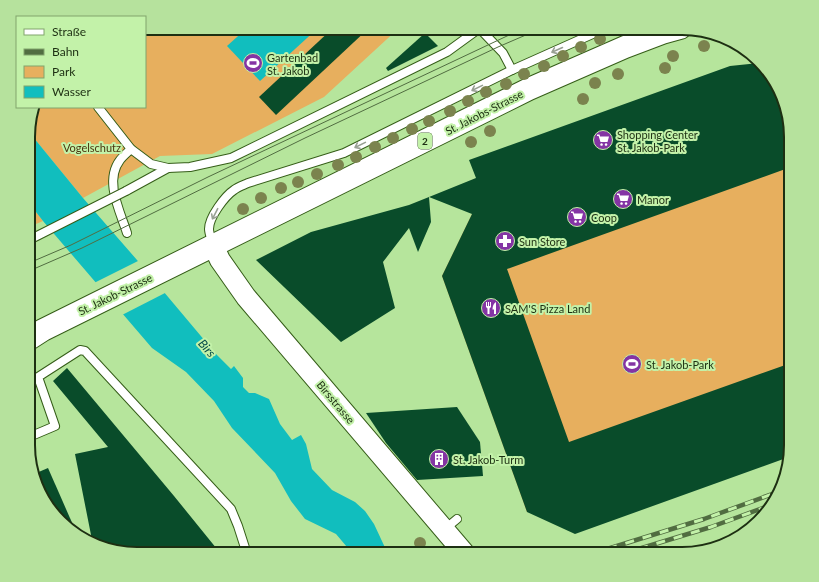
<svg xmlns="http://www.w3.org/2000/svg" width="819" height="582" font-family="Lato,sans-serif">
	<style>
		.green { fill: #e7af5e }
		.water { fill: #11bebe }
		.pier { fill: #b6e59c }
		.building { fill: #094c2a }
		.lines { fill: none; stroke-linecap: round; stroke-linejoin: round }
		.service-casing { stroke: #355d18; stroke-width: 10 }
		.tertiary-casing { stroke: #355d18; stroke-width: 22 }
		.primary-casing { stroke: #355d18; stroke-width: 24 }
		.service { stroke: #fff; stroke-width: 8 }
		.tertiary { stroke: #fff; stroke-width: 20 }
		.primary { stroke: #fff; stroke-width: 22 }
		.tram { stroke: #516d41; stroke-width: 1 }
		.rail-casing { stroke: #516d41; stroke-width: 4.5 }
		.rail { stroke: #c3f2a9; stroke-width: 3; stroke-dasharray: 9; stroke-linecap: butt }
		.service-bridge-casing { stroke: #355d18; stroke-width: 10; stroke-linecap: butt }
		.service-bridge { stroke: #fff; stroke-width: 8 }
		.tree { fill: #7b834e }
		.oneway { stroke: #99a194 }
		.labels { text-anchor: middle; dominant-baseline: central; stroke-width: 4; stroke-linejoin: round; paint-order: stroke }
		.shield { fill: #c3f2a9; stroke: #4f6a3f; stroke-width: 1 }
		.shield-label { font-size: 10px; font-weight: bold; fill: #1d2f12 }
		.poi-label { font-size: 11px; fill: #1d2f12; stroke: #c3f2a9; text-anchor: start }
		.street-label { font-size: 11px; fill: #1d2f12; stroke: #c3f2a9 }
		.park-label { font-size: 11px; fill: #4a330e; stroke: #c3f2a9 }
		.water-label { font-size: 12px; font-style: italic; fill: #034848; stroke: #c3f2a9 }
		.rim { fill: none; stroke: #1d2f12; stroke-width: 2 }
	</style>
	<rect width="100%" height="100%" fill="#b6e59c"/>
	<g class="green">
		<polygon points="145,28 399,28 324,97 212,154 160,156 83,198 29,132 29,123 34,107 145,107"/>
		<polygon points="791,130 791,452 527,512 442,276 472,214"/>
		<polygon points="29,203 43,221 29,227"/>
	</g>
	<g class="water">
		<polygon points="247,28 318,28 260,81 227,46"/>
		<polygon points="29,132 83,198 137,260 216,354 231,369 234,366 243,378 243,387 249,393 255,393 269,399 280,424 292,440 301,435 306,444 312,469 332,490 355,502 365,511 374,524 388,554 349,554 347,547 336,534 305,519 291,501 275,473 232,428 214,401 186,372 152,348 43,221 29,203"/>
	</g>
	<polygon class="pier" points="140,260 167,292 122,315 94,283"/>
	<g class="building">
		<polygon points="333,28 369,28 276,115 259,97"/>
		<polygon points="425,33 438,46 388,71 386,68"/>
		<polygon points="759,63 780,89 791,130 791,167 507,269 569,442 791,363 791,452 789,457 575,534 527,512 442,276 472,214 429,197 476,178 469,160 730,66"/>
		<polygon points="429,197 431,222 418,252 409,228 383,262 395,308 341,342 256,260 311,232 409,205"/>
		<polygon points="67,368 174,496 221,554 130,554 92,540 75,454 108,447 53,381"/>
		<polygon points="457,407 480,442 483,476 417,480 386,443 366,413"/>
		<polygon points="48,468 77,534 71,532 43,499 34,474"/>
	</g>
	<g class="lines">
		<g class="service-casing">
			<g id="service">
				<polyline points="479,28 503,53 512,70"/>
				<polyline points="98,107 131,149 151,164 168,168"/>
				<polyline points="126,191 168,168 190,167 231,158 447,52 480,28"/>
				<path d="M127,233C120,211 104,181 120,160C123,156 128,152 131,149"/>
				<path d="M213,244C212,240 209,234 209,229C209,217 225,196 234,190C238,187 244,185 248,183L344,153L512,70L606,28"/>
				<polyline points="29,437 55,426 38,377 80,350 85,351 231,509 238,526 247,554"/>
				<polyline points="445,529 457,519"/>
			</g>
		</g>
		<g class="tertiary-casing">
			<polyline id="tertiary" points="213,245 220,260 246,297 465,554"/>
		</g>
		<g class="primary-casing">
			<polyline id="primary" points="29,339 43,330 529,89 625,47 662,33 680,28"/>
		</g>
		<use href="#service" class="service"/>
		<use href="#tertiary" class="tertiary"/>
		<use href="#primary" class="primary"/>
		<g class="tram">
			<polyline points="29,263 71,245 208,177 524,28"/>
			<polyline points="29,271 82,248 305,138 498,47 542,28"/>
		</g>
		<g class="rail-casing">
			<g id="rail">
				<polyline points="591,554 704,519 775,493"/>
				<polyline points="622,554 711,527 771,505"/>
			</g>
		</g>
		<use href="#rail" class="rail"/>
		<g class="service-bridge-casing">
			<polyline id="service-bridge" points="29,240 126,191"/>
		</g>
		<use href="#service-bridge" class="service-bridge"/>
	</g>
	<g class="tree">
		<circle cx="600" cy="39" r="6"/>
		<circle cx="704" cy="46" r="6"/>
		<circle cx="581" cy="47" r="6"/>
		<circle cx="563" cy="56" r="6"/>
		<circle cx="673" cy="56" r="6"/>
		<circle cx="544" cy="66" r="6"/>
		<circle cx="665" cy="68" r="6"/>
		<circle cx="524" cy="74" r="6"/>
		<circle cx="618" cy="74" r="6"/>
		<circle cx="595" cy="83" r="6"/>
		<circle cx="506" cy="84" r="6"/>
		<circle cx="486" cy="92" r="6"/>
		<circle cx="583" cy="99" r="6"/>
		<circle cx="468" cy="101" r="6"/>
		<circle cx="450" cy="111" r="6"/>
		<circle cx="429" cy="121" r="6"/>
		<circle cx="412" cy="129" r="6"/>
		<circle cx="490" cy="131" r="6"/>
		<circle cx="393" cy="138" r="6"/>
		<circle cx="471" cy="142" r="6"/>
		<circle cx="375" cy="147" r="6"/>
		<circle cx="356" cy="157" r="6"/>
		<circle cx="338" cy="165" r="6"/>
		<circle cx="317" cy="174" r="6"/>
		<circle cx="298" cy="182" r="6"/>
		<circle cx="281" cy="188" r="6"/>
		<circle cx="261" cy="198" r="6"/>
		<circle cx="243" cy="209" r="6"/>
		<circle cx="420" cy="543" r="6"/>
	</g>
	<defs><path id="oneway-shaft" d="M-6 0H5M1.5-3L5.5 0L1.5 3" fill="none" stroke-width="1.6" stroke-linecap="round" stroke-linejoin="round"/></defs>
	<g class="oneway">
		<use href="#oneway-shaft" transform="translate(557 50) rotate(156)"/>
		<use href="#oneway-shaft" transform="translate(477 88) rotate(154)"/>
		<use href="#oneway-shaft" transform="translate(360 145) rotate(154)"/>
		<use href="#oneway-shaft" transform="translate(215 214) rotate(117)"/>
	</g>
	<defs>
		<g id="stadium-disc" transform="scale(1)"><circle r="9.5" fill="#8434a4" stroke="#c3f2a9"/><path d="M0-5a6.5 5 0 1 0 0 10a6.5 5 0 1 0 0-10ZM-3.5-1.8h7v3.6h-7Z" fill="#fff"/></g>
		<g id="supermarket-disc" transform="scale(1)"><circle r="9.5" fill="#8434a4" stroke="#c3f2a9"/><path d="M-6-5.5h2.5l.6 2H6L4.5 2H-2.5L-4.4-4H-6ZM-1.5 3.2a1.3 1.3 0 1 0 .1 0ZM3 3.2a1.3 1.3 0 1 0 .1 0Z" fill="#fff"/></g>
		<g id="pharmacy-disc" transform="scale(1)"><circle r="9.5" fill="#8434a4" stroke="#c3f2a9"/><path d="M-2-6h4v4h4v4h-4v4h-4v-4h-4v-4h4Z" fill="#fff"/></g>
		<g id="restaurant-disc" transform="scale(1)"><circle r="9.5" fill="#8434a4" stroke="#c3f2a9"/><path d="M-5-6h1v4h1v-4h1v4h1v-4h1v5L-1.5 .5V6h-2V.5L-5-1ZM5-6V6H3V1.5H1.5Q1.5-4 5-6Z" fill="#fff"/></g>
		<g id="building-disc" transform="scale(1)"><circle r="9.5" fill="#8434a4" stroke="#c3f2a9"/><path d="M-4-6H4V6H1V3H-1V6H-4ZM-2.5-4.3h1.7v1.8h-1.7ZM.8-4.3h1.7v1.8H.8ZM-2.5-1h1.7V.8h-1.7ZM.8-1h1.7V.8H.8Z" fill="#fff"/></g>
	</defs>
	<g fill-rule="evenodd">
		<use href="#stadium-disc" x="253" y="63"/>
		<use href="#supermarket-disc" x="603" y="140"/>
		<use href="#supermarket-disc" x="623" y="199"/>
		<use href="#supermarket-disc" x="577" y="217"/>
		<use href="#pharmacy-disc" x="505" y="241"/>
		<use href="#restaurant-disc" x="491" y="308"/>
		<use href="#stadium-disc" x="632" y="364"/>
		<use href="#building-disc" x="439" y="459"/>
	</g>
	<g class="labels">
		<rect class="shield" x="418" y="133" width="14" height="16" rx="3"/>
		<g class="shield-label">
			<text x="425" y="141">2</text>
		</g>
		<g class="poi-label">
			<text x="267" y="57">Gartenbad<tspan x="267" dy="13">St. Jakob</tspan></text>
			<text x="617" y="134">Shopping Center<tspan x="617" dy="13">St. Jakob-Park</tspan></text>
			<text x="637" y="199">Manor</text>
			<text x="591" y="217">Coop</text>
			<text x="519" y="241">Sun Store</text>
			<text x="505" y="308">SAM'S Pizza Land</text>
			<text x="646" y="364">St. Jakob-Park</text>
			<text x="453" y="459">St. Jakob-Turm</text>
		</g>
		<g class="street-label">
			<text transform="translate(484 112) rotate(-27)">St. Jakobs-Strasse</text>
			<text transform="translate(115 294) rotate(-26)">St. Jakob-Strasse</text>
			<text transform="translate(336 402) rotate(50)">Birsstrasse</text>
		</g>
		<g class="park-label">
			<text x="92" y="147">Vogelschutz</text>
		</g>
		<g class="water-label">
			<text transform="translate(207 348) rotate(48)">Birs</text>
		</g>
	</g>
	<path d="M0 0H819V582H0ZM137 35H682A102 102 0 0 1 784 137V445A102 102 0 0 1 682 547H137A102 102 0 0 1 35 445V137A102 102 0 0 1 137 35Z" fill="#b6e29d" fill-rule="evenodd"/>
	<path class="rim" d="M137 35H682A102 102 0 0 1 784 137V445A102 102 0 0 1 682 547H137A102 102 0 0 1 35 445V137A102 102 0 0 1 137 35Z"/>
	<rect x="16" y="16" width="130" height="92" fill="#c3f2a9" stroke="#81a46d"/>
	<rect x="24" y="29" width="20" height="6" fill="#ffffff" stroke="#81a46d"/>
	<text x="52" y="36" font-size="12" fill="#1d2f12">Straße</text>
	<rect x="24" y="49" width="20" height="6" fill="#516d41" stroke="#81a46d"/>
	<text x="52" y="56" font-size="12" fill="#1d2f12">Bahn</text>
	<rect x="24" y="66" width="20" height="12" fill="#e7af5e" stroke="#81a46d"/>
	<text x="52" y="76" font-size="12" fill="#1d2f12">Park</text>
	<rect x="24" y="86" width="20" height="12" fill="#11bebe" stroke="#81a46d"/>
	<text x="52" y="96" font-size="12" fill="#1d2f12">Wasser</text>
</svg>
